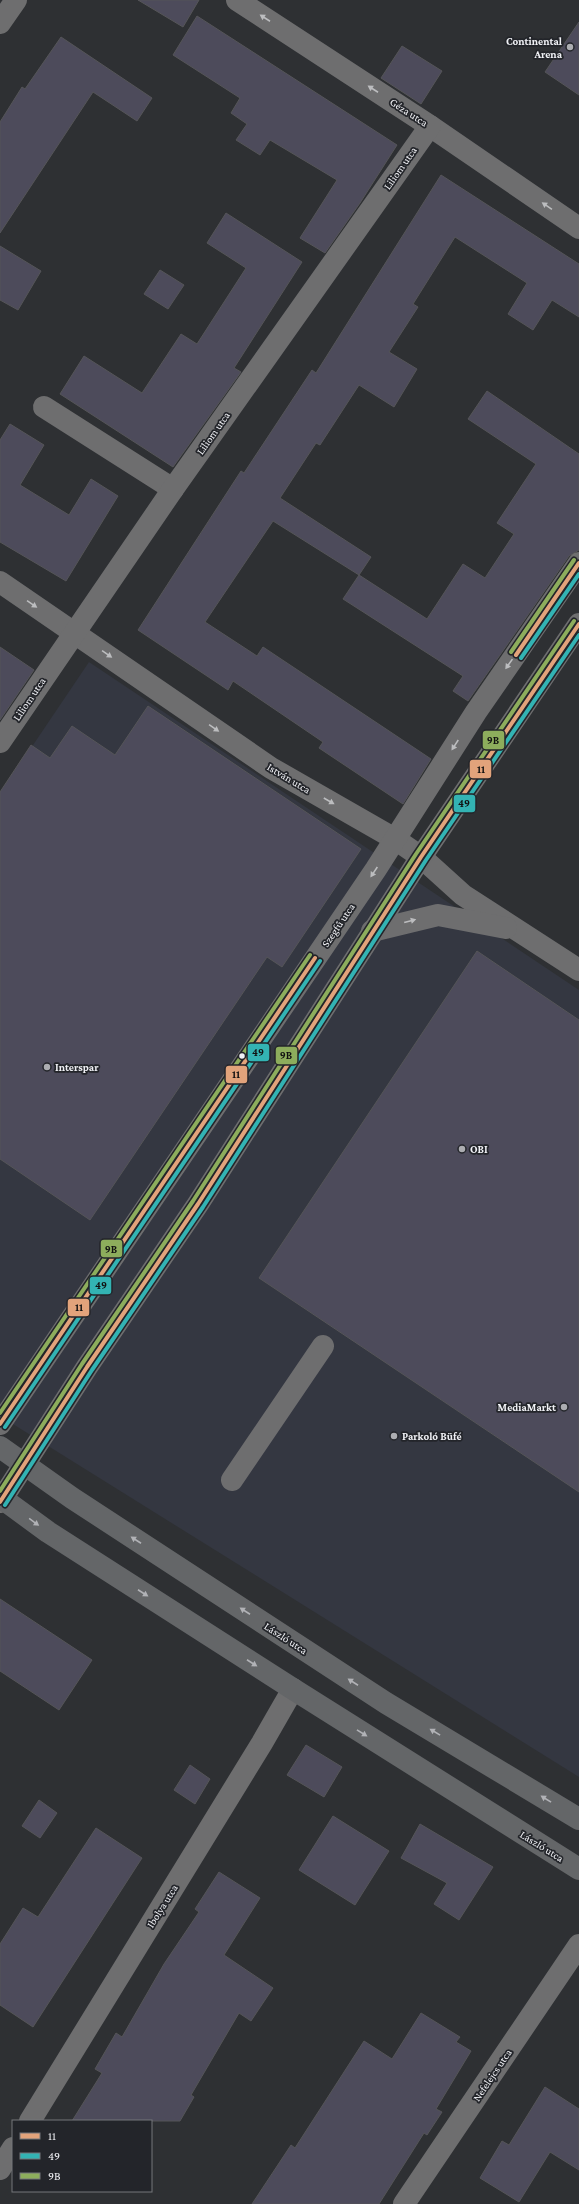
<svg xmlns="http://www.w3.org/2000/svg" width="579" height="2204" font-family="'Crimson Pro',serif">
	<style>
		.built { fill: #343741 }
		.building { fill: #4d4b5b; stroke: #555558 }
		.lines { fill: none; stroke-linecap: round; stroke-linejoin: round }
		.minor { stroke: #6e6e6f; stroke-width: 22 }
		.major { stroke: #646668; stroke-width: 22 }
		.bus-1-casing { stroke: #23252a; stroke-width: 7 }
		.bus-2-casing { stroke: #23252a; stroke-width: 7 }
		.bus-3-casing { stroke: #23252a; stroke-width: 7 }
		.bus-1 { stroke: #e2a37b; stroke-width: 4 }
		.bus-2 { stroke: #33b3b3; stroke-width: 4 }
		.bus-3 { stroke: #8dad5c; stroke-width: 4 }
		.oneway { fill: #bcbdbf }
		.oneway2 { fill: #b1b2b6 }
		.poi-dot { fill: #acadb1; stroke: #23252a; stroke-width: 1.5 }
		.bus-dot { fill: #f0f1f5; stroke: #23252a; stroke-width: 1.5 }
		.labels { text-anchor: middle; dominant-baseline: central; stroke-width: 3.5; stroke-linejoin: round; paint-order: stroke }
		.poi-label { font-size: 11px; font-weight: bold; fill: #f0f1f5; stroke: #23252a; text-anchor: start }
		.street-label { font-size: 11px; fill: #f0f1f5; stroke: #23252a }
		.line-badge { stroke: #23252a; stroke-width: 1.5 }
		.pale-badge-label { font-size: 11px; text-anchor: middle; font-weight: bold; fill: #111 }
	</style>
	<rect width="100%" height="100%" fill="#2e3033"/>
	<polygon class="built" points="89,662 579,990 579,1777 0,1416 0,794"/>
	<g class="building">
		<polygon points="138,0 199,0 183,27"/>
		<polygon points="197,16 397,145 360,203 325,253 300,238 337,180 270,140 260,155 236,140 247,124 231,113 240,98 173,55"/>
		<polygon points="579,22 579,95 545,72"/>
		<polygon points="61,37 152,98 137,121 93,92 0,233 0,122 22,87 25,89"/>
		<polygon points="402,46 442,71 421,104 381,78"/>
		<polygon points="441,175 579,264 579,317 552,300 533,330 508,314 527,283 455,237 413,304 418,307 389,352 417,369 394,407 359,385 320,445 316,443 280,498 371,557 359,575 273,521 205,622 257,656 263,647 431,759 403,804 319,748 323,742 233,681 228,690 138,630 241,471 244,473 312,370 316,373"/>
		<polygon points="226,213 302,262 234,368 241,372 173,467 60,394 84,356 142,393 181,334 197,344 246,268 207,243"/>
		<polygon points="0,246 41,271 18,310 0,300"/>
		<polygon points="160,270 184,285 168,309 144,294"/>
		<polygon points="487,391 579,454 579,550 569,556 468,701 453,691 463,676 343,599 359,575 427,619 463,564 485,578 514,534 497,523 536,464 468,419"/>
		<polygon points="10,424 44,445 20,485 69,515 91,479 118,496 66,581 0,542 0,440"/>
		<polygon points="0,647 34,670 0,720"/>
		<polygon points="148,706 361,849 282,967 267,957 90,1220 0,1159 0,792 31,745 50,758 72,726 115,755"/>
		<polygon points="477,951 579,1020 579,1492 259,1278"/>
		<polygon points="0,1599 92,1660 59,1710 0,1671"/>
		<polygon points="306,1745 342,1767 324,1797 287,1775"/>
		<polygon points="190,1765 210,1779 195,1804 174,1790"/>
		<polygon points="39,1800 57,1813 40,1838 22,1826"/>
		<polygon points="333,1816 389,1851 355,1905 299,1870"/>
		<polygon points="420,1824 493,1867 459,1920 434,1904 447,1883 401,1858"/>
		<polygon points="96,1828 142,1858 33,2027 0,2005 0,1944 23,1908 38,1917"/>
		<polygon points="219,1872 260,1898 224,1955 273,1988 251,2021 239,2013 191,2095 194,2097 180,2121 72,2121 102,2073 95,2069 116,2033 122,2037 164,1964 199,1912 195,1909"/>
		<polygon points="421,2013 460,2037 456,2042 471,2051 436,2109 442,2112 427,2135 424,2133 379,2204 252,2204 291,2145 295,2148 364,2041 392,2059"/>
		<polygon points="545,2087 579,2109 579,2170 550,2152 519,2202 480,2178 502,2141 509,2145"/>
	</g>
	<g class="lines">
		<g class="minor">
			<polyline points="237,0 430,126 579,228"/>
			<polyline points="0,23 16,0"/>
			<polyline points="44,407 173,489"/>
			<polyline points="0,582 271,768 395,839 421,857 463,895 579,970"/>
			<polyline points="0,742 173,489 430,126"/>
			<polyline points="372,931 438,915 506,928"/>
			<polyline points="0,1424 376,869 476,712 579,563"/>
			<polyline points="232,1480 323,1346"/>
			<polyline points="0,1502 87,1367 198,1204 421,857 579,624"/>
			<polyline points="30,2121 262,1743 293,1689"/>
			<polyline points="0,2169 13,2148"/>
			<polyline points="404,2204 579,1945"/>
		</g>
		<g class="major">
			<polyline points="0,1447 72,1498 386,1703 579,1819"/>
			<polyline points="0,1497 48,1532 293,1689 579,1869"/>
		</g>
		<g class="bus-1-casing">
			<g id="bus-1">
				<polyline points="516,655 579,563"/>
				<polyline points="0,1424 315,958"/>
				<polyline points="0,1502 87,1367 198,1204 421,857 579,624"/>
			</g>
		</g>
		<g class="bus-2-casing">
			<g id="bus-2">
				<polyline points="521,658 579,574"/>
				<polyline points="5,1427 320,961"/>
				<polyline points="5,1505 92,1370 203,1207 426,860 579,635"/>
			</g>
		</g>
		<g class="bus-3-casing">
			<g id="bus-3">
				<polyline points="511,652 574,560"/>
				<polyline points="0,1413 310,955"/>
				<polyline points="0,1491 82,1364 193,1201 416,854 574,621"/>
			</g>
		</g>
		<use href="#bus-1" class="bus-1"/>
		<use href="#bus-2" class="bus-2"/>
		<use href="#bus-3" class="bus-3"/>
	</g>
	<defs><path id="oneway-solid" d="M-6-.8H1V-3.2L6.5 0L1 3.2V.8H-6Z"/></defs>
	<g class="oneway">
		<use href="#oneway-solid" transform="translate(265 18) rotate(-147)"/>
		<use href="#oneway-solid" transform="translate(373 89) rotate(-147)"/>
		<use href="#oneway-solid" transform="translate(547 206) rotate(-146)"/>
		<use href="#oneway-solid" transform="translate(32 604) rotate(34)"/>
		<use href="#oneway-solid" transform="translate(107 654) rotate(35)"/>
		<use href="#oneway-solid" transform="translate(509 664) rotate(125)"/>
		<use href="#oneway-solid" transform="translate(214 728) rotate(35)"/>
		<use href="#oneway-solid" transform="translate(455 745) rotate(123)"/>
		<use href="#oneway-solid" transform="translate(329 801) rotate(30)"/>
		<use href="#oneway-solid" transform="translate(374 872) rotate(124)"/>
		<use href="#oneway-solid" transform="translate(410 921) rotate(-15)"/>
	</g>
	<g class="oneway2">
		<use href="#oneway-solid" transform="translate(34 1522) rotate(36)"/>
		<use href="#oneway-solid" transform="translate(136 1540) rotate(-147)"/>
		<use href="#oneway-solid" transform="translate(143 1593) rotate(33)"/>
		<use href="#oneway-solid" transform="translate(245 1611) rotate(-147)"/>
		<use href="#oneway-solid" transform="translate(252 1663) rotate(33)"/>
		<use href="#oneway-solid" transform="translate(353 1682) rotate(-147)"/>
		<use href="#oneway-solid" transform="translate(435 1732) rotate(-149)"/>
		<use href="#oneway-solid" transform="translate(362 1733) rotate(32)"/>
		<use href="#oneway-solid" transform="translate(546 1799) rotate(-148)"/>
	</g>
	<g class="poi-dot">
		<circle cx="570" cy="47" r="4"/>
		<circle cx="47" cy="1067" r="4"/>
		<circle cx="462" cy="1149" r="4"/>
		<circle cx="564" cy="1407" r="4"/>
		<circle cx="394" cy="1436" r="4"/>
	</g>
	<circle class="bus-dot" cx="242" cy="1056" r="3.5"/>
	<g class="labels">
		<g class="poi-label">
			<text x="562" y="41" text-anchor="end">Continental<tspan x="562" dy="13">Arena</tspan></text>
			<text x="55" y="1067">Interspar</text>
			<text x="470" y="1149">OBI</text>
			<text x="556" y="1407" text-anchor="end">MediaMarkt</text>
			<text x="402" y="1436">Parkoló Büfé</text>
		</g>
		<g class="street-label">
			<text transform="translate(409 112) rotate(33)">Géza utca</text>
			<text transform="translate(400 168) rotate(-55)">Liliom utca</text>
			<text transform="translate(213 433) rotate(-55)">Liliom utca</text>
			<text transform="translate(29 699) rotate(-56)">Liliom utca</text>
			<text transform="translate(289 778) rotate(31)">István utca</text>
			<text transform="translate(338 925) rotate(-56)">Szegfű utca</text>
			<text transform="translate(286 1638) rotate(33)">László utca</text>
			<text transform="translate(542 1846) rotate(32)">László utca</text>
			<text transform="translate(162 1906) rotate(-58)">Ibolya utca</text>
			<text transform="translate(492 2075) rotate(-56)">Nefelejcs utca</text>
		</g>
	</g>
	<g class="line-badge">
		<rect x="482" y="730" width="23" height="20" rx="4" fill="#8dad5c"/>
		<rect x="469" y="759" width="23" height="20" rx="4" fill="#e2a37b"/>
		<rect x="453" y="794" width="23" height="19" rx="4" fill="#33b3b3"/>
		<rect x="247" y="1043" width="23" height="19" rx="4" fill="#33b3b3"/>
		<rect x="275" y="1046" width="23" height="19" rx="4" fill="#8dad5c"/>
		<rect x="225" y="1065" width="23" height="19" rx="4" fill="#e2a37b"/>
		<rect x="100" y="1239" width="23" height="19" rx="4" fill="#8dad5c"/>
		<rect x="89" y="1276" width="23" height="19" rx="4" fill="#33b3b3"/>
		<rect x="67" y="1298" width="23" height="19" rx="4" fill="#e2a37b"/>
	</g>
	<g class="pale-badge-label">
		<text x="493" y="744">9B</text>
		<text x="481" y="773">11</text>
		<text x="464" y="807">49</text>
		<text x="258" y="1056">49</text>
		<text x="286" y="1059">9B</text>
		<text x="236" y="1078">11</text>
		<text x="111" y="1253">9B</text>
		<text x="101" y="1289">49</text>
		<text x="79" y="1311">11</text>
	</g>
	<rect x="12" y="2120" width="140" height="72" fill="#23252a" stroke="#75777b"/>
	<rect x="20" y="2133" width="20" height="6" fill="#e2a37b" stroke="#75777b"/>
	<text x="48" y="2140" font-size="12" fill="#f0f1f5">11</text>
	<rect x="20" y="2153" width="20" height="6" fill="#33b3b3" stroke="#75777b"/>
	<text x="48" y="2160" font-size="12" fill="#f0f1f5">49</text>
	<rect x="20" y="2173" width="20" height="6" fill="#8dad5c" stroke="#75777b"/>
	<text x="48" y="2180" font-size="12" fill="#f0f1f5">9B</text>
</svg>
